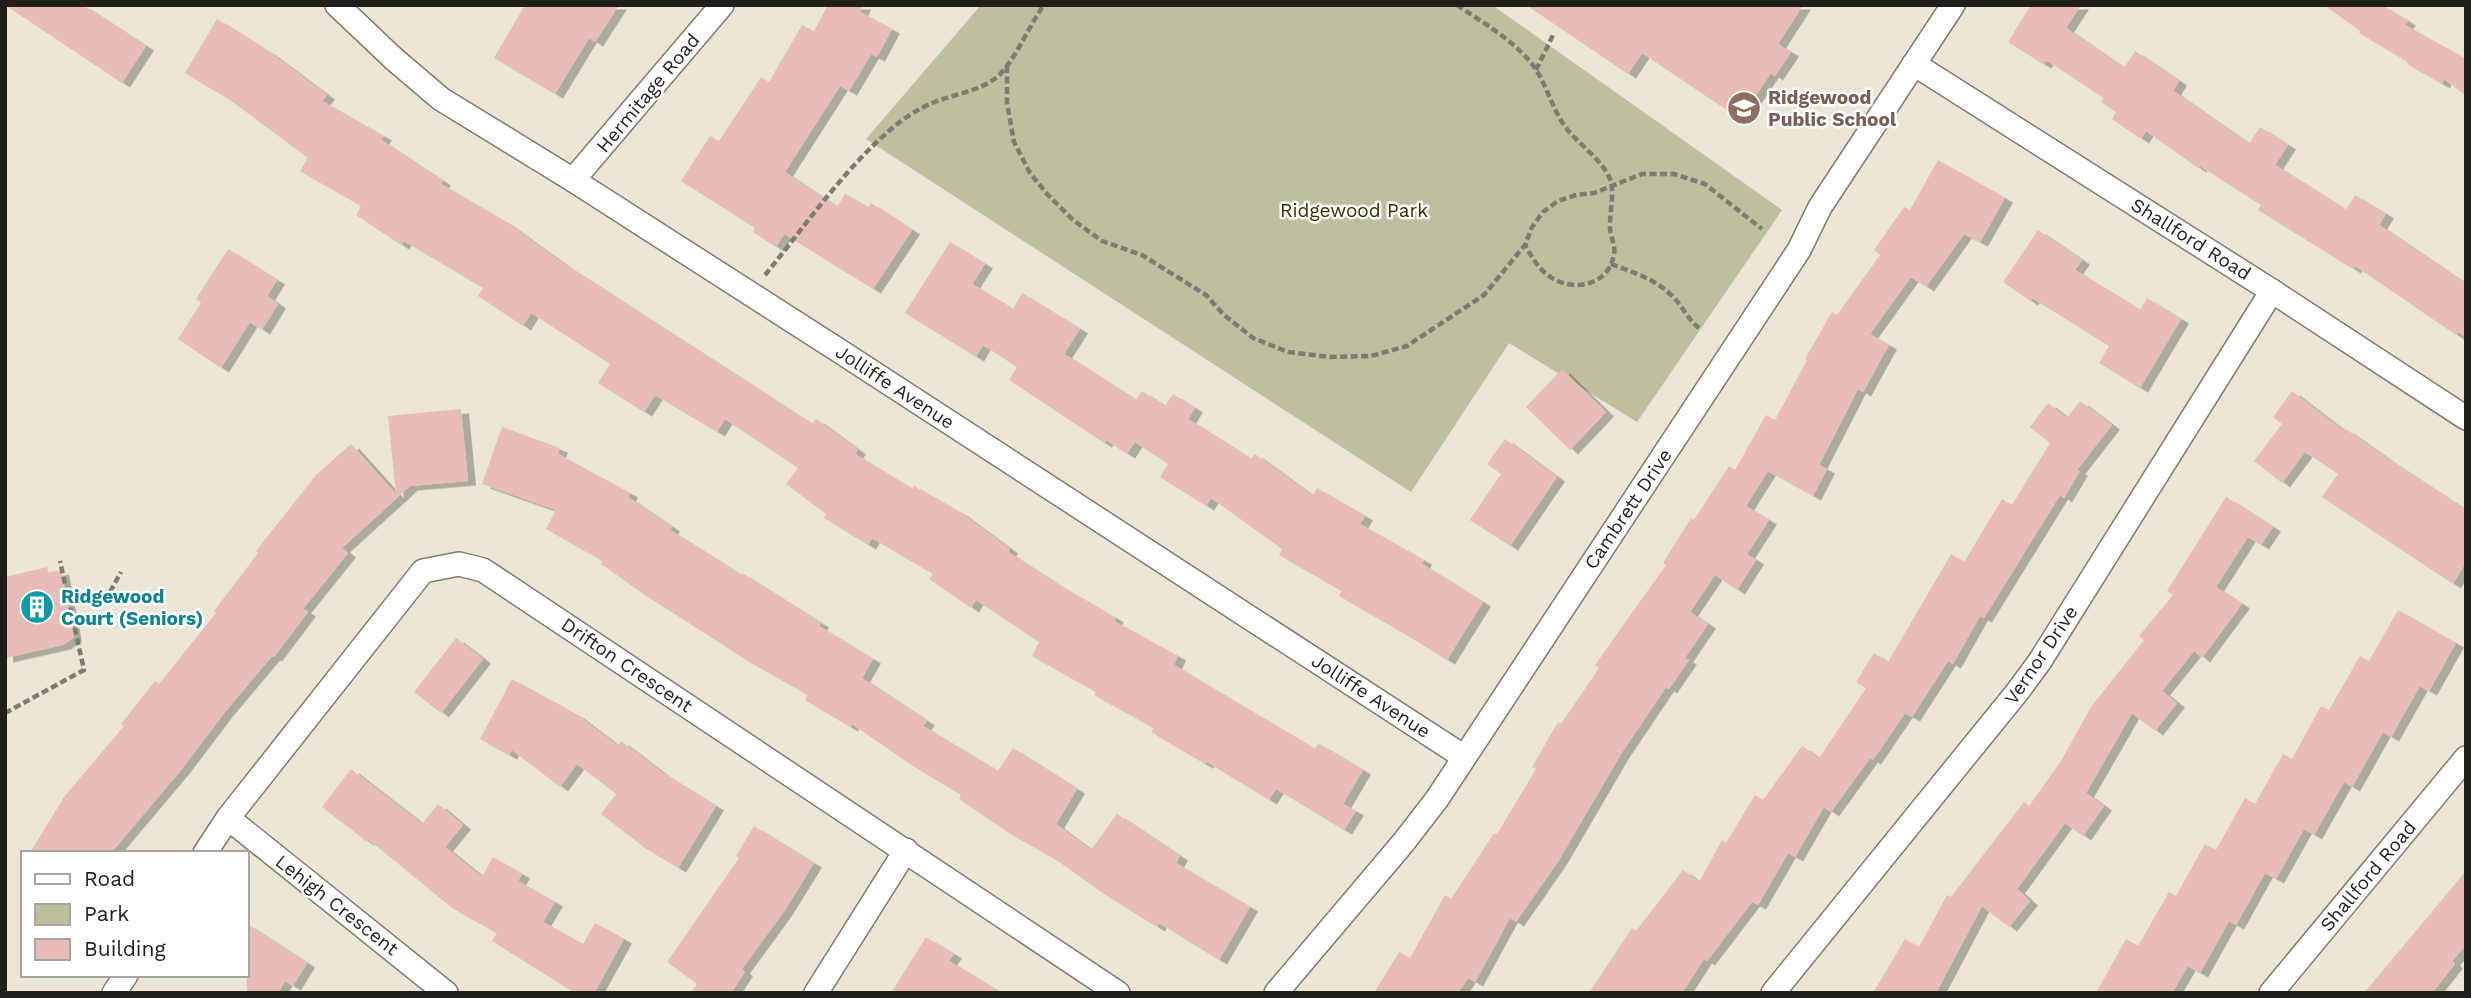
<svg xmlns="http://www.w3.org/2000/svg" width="2471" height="998" font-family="'Work Sans',sans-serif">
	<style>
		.green { fill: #bdbf9f }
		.building { fill: #e8bdb7; filter: url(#shadow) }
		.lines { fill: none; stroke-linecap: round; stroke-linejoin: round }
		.minor-casing { stroke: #817c6e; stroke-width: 26 }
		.path { stroke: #7e7b71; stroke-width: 4.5; stroke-dasharray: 7 3.5; stroke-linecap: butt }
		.minor { stroke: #fff; stroke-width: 23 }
		.labels { text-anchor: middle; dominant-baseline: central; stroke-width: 5; stroke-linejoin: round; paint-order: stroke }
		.street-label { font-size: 19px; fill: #211f1a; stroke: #fff }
		.education-label { font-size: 19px; font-weight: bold; fill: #785e54; stroke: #fff; text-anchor: start }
		.park-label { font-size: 19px; fill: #303101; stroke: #fff }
		.culture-label { font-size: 19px; font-weight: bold; fill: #0d838f; stroke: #fff; text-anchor: start }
	</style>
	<defs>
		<filter id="shadow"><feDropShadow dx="8" dy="4.5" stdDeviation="0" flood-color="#0004"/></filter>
	</defs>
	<rect width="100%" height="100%" fill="#ebe6d6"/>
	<polygon class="green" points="981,5 1492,5 1782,210 1637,422 1509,343 1411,492 866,139"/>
	<g class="building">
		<polygon points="5,5 83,5 146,46 122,83"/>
		<polygon points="525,5 619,5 595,42 589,38 555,94 494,58"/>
		<polygon points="828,5 863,5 860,12 892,29 877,57 871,54 849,91 840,86 785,172 837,207 845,194 869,207 871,203 912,230 873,289 784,234 776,247 753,232 755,228 681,181 710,136 719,141 761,77 769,82 802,25 814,31"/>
		<polygon points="1526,5 1803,5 1778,44 1791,52 1775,76 1771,73 1740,119 1642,53 1628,74"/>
		<polygon points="2031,5 2081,5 2066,28 2124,68 2135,51 2179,81 2173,91 2249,144 2260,127 2288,145 2275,165 2346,210 2355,195 2386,214 2379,225 2466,284 2466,337 2458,332 2456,335 2355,266 2353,269 2258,210 2261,205 2200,166 2198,168 2146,131 2141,139 2112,119 2116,112 2101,102 2104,98 2046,60 2043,64 2008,42"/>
		<polygon points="2324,5 2382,5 2408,21 2405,25 2466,59 2466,96 2444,79 2442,84 2407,64 2408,62 2359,33 2360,31"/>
		<polygon points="217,19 271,53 327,95 322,101 384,136 381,140 443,181 441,184 506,222 564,264 812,424 816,419 858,450 855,454 912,489 914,486 960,512 1010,549 1008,552 1054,582 1116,618 1114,621 1178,656 1174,665 1315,749 1318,743 1363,770 1343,804 1356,811 1344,830 1276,789 1269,800 1207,762 1205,764 1151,732 1154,728 1094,695 1096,692 1032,656 1039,642 976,600 971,608 929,579 933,574 872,538 868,545 824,518 826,514 786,484 798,468 725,419 717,432 655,395 644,412 598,383 610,364 531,313 523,326 478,296 483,288 404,241 401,245 356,215 361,206 300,171 308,158 230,100 185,73"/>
		<polygon points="1938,160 2005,198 1980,242 1964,234 1926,287 1911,277 1870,334 1889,345 1863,392 1858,389 1819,465 1827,469 1813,496 1768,471 1746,506 1769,520 1747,554 1756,560 1737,590 1715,575 1690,612 1708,624 1685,658 1689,660 1669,689 1666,687 1621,754 1559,860 1516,922 1510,918 1475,982 1468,978 1458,993 1374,993 1399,952 1410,958 1445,895 1451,899 1494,833 1497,834 1536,769 1532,767 1558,722 1561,724 1599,668 1595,665 1666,565 1663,563 1691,518 1694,520 1729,466 1735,470 1766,415 1775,420 1807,360 1805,359 1832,312 1837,315 1880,255 1874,250 1904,207 1910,210"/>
		<polygon points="2038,230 2082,260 2075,270 2140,310 2147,298 2181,319 2140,388 2099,363 2109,346 2032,298 2030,301 2003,282"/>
		<polygon points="950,242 985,264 972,284 1013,309 1022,293 1080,329 1064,354 1136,400 1142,391 1165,406 1173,394 1195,408 1188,419 1251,459 1255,454 1313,496 1317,488 1365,516 1360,524 1424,560 1422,564 1483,602 1447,660 1400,631 1339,596 1342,591 1279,555 1282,549 1211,498 1206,506 1160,477 1168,464 1135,442 1127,454 1106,440 1104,443 1009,380 1017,367 983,345 976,357 905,313"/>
		<polygon points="228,249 277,280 267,296 278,304 262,330 250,322 221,368 178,339 201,303 196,299"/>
		<polygon points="1562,369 1606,412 1570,450 1526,407"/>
		<polygon points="2292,391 2344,431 2346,429 2388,459 2466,510 2466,562 2453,584 2322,497 2338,474 2305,452 2282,483 2254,461 2282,424 2273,417"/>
		<polygon points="2080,401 2112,425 2077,470 2080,471 2064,498 2060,495 1984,618 1980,616 1953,664 1948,661 1912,717 1905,713 1873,760 1870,758 1831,812 1824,807 1795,857 1788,853 1758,905 1752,902 1707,961 1704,959 1682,993 1589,993 1632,928 1636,931 1683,870 1699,882 1722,840 1726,843 1755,795 1763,800 1802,746 1819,758 1866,688 1856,682 1874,653 1888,662 1951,554 1964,562 2002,499 2012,505 2050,443 2030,427 2048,403 2067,418"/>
		<polygon points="461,409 468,481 410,486 342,548 348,553 303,609 308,612 274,657 272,656 225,712 181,770 111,853 30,853 64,797 124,726 121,724 155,681 159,684 216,613 214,611 258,553 256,551 316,475 351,444 396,494 388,416"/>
		<polygon points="502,427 560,448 558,454 630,493 628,497 672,527 670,530 741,575 742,573 821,623 819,626 873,659 862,678 927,721 923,726 998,771 1013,748 1077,789 1056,824 1091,850 1117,814 1180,856 1176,863 1250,907 1219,960 1159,923 1157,927 1104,894 1055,859 1009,833 959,799 961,795 910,764 852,724 850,727 805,700 808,695 748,661 645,595 601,564 603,561 546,529 556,510 482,484"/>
		<polygon points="1505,439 1557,477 1510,546 1470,520 1501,474 1487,464"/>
		<polygon points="2226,497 2273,527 2261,545 2248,537 2216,587 2242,604 2202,658 2194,651 2162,691 2177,703 2155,731 2132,713 2086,793 2104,806 2083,836 2065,823 2017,889 2030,901 2009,927 1982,906 1936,993 1873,993 1905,939 1919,947 1947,895 1951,897 2024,802 2029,806 2061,761 2091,707 2144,640 2139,636 2173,595 2167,591"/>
		<polygon points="47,567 49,573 61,570 74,637 63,645 5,658 5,577"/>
		<polygon points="2398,610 2456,643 2429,691 2420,686 2391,737 2383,732 2352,787 2344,782 2314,835 2304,829 2276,879 2265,873 2236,925 2229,921 2200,973 2188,966 2172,993 2096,993 2126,939 2138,946 2169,892 2176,896 2205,844 2216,850 2245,798 2255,804 2283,754 2292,759 2321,706 2329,710 2360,656 2369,661"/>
		<polygon points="456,638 483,659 441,713 414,692"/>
		<polygon points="512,679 576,714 618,746 621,741 663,773 716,806 678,868 645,848 601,814 616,794 577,764 560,787 512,750 509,755 480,739"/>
		<polygon points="351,769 422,824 438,804 463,825 445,847 482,877 493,857 522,874 518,881 555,902 543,922 583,944 595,923 624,939 594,993 575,993 492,941 497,933 452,908 368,839 366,841 322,807"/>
		<polygon points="754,826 814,863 785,910 742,969 745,972 731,993 691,993 697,984 667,962 739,858 736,856"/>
		<polygon points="2466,871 2466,945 2452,961 2455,964 2432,993 2364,993"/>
		<polygon points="247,924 307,963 293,986 285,981 278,993 247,993"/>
		<polygon points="926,937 954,954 949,961 1002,993 891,993"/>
	</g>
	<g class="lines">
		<g class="minor-casing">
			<g id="minor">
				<polyline points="337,5 394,59 441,99 573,180 838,350 1464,757"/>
				<polyline points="1914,64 2272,291 2466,418"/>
				<polyline points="573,180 722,5"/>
				<polyline points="228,818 446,993"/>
				<polyline points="205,853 228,818 423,571 459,564 483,570 1118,993"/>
				<polyline points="114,993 126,975"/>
				<polyline points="816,993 906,850"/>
				<polyline points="1276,993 1403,843 1437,799 1799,250 1820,207 1953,5"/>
				<polyline points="1773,993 2018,691 2040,661 2272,291"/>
				<polyline points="2271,993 2466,758"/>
			</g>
		</g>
		<g class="path">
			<path d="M1457,5C1483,23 1512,39 1532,64C1546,82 1551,106 1564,125C1577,144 1605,161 1611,182C1614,194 1610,211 1610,224C1609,235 1616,244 1614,255C1607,290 1565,293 1543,271C1535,263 1530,254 1525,245"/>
			<polyline points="1007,66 1007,103 1014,142 1030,173 1047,194 1073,220 1102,241 1142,255 1206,295 1224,315 1253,338 1288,352 1330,357 1371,356 1407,346 1484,295 1525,245 1532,227 1543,212 1558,201 1576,195 1594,193 1642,174 1674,174 1705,184 1762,229"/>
			<polyline points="1536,70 1554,33"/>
			<path d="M1611,264C1632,272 1653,278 1670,294C1682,304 1686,318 1699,328"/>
			<path d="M765,275C806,225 846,166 896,125C906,117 920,108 932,103C954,94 978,92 997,77C1014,63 1029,25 1044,5"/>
			<polyline points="69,601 110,592 121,572"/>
			<polyline points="5,713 84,670 60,561"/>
		</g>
		<use href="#minor" class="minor"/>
	</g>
	<defs>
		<g id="school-disc" transform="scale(1.75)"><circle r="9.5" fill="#8d6e63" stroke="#fff"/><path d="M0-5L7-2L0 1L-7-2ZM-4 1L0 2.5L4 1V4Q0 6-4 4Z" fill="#fff"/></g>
		<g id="building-disc" transform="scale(1.75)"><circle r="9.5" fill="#0f9aa8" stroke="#fff"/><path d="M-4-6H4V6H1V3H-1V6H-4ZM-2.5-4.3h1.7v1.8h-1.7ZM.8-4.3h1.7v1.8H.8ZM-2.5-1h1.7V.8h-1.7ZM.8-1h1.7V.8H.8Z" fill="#fff"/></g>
	</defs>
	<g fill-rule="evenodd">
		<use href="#school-disc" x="1744" y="108"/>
		<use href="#building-disc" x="37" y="607"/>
	</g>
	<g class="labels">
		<g class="street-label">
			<text transform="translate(648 93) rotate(-50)">Hermitage Road</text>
			<text transform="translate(2191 239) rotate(32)">Shallford Road</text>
			<text transform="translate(895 387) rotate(33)">Jolliffe Avenue</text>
			<text transform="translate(1628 509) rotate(-56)">Cambrett Drive</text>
			<text transform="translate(2041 655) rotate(-56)">Vernor Drive</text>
			<text transform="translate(627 665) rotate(34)">Drifton Crescent</text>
			<text transform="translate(1371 696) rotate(33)">Jolliffe Avenue</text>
			<text transform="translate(2368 876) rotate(-50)">Shallford Road</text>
			<text transform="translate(337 905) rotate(38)">Lehigh Crescent</text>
		</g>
		<g class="education-label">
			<text x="1768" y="97">Ridgewood<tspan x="1768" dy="22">Public School</tspan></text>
		</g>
		<g class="park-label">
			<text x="1354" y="210">Ridgewood Park</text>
		</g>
		<g class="culture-label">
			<text x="61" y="596">Ridgewood<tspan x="61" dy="22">Court (Seniors)</tspan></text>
		</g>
	</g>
	<rect width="2471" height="998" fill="none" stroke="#211f1a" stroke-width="14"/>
	<rect x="21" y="851" width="228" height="126" fill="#ffffff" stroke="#a6a5a3" stroke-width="2"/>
	<rect x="35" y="874" width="35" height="10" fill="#ffffff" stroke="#a6a5a3" stroke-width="2"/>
	<text x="84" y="886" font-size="21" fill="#211f1a">Road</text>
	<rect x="35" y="904" width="35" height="21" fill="#bdbf9f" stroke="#a6a5a3" stroke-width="2"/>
	<text x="84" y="921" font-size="21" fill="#211f1a">Park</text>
	<rect x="35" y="939" width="35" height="21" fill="#e8bdb7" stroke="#a6a5a3" stroke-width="2"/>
	<text x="84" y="956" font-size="21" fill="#211f1a">Building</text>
</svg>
